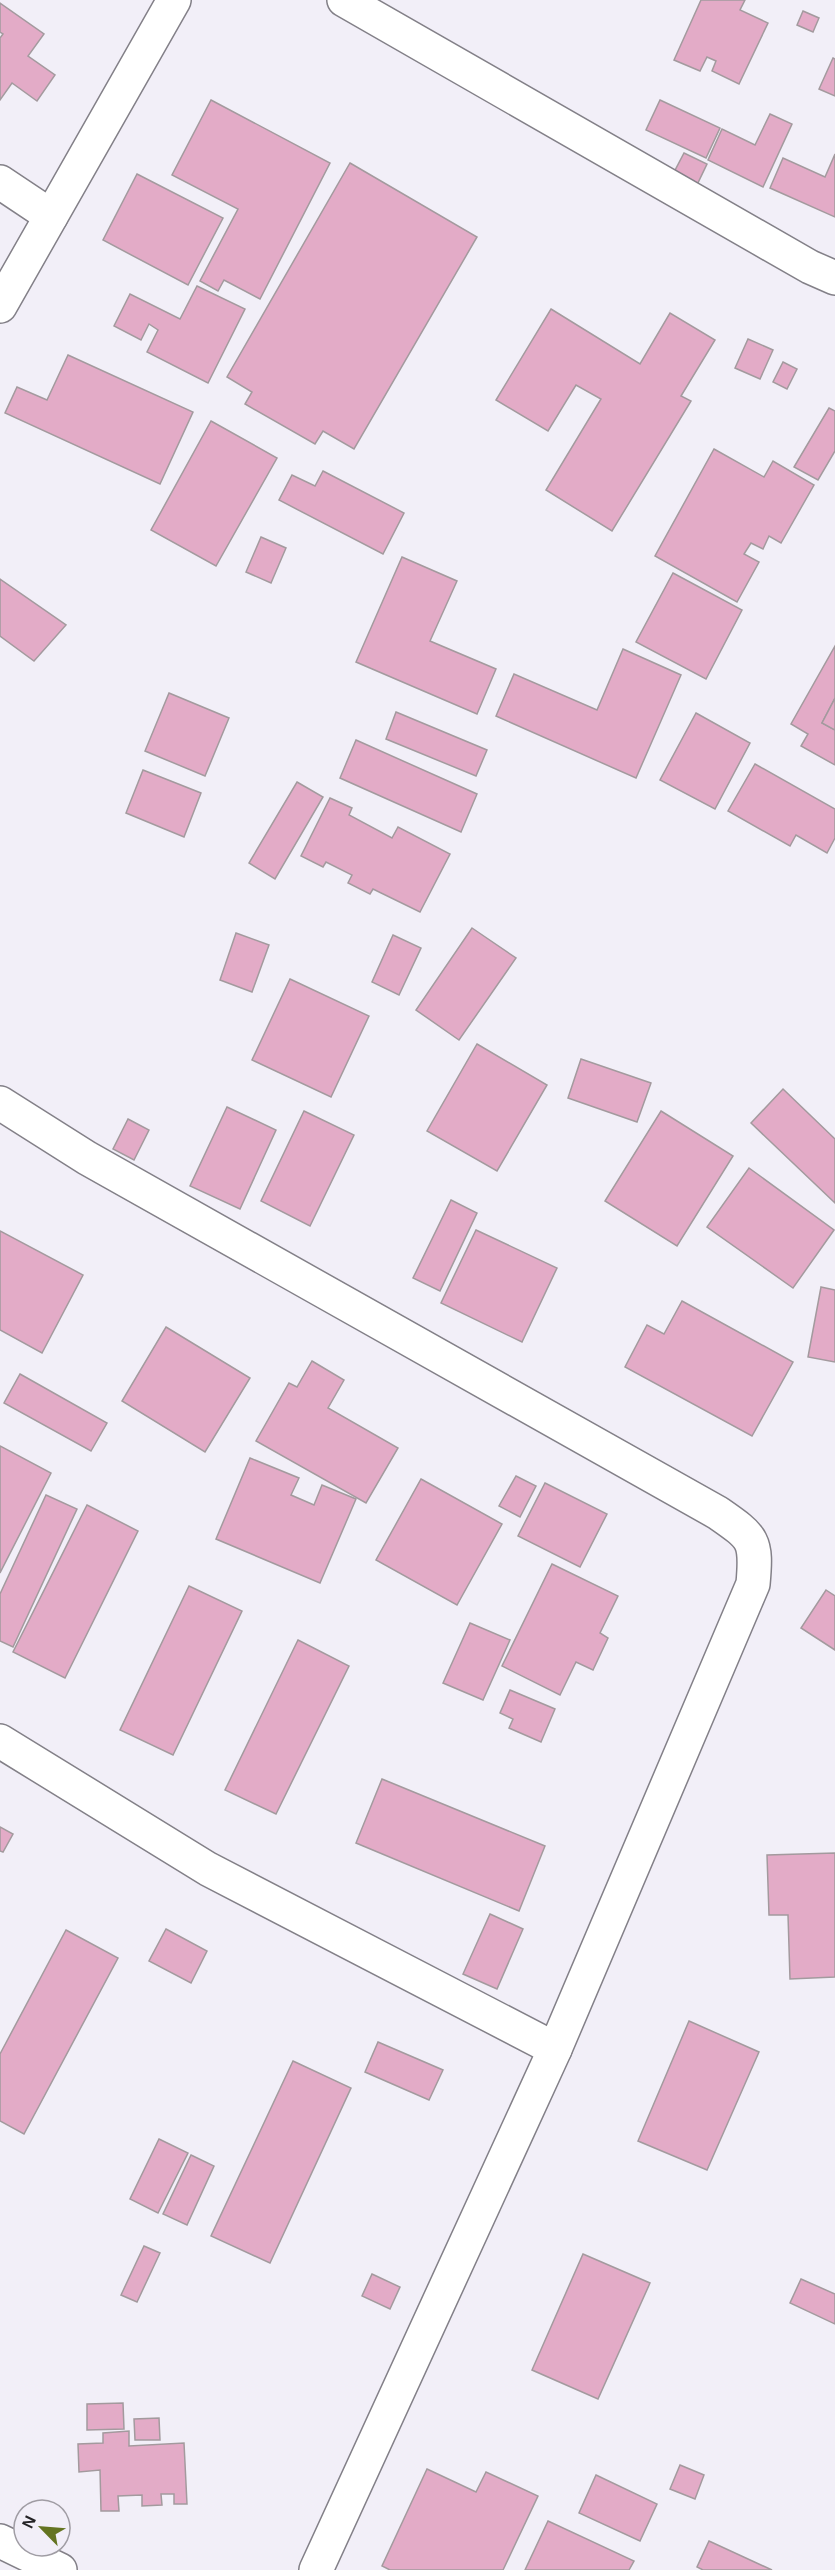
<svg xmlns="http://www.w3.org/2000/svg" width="835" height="2570" font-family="Arial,sans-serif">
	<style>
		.building { fill: #e3abc7; stroke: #a39a9e; stroke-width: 1.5 }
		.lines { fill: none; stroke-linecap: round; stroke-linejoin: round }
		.minor-casing { stroke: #838088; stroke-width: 36 }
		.minor { stroke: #fff; stroke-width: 33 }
	</style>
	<rect width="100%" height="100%" fill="#f2eff8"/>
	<g class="building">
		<polygon points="701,0 745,0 740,10 768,23 739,84 712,71 716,61 707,57 700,71 674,60"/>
		<polygon points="0,3 44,34 28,56 55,75 37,101 12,83 0,100 0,38 3,34 0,32"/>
		<polygon points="803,11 819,18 813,32 797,25"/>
		<polygon points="833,58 835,59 835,96 819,89"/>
		<polygon points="211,100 330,163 260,299 224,280 218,291 200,281 238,209 172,175"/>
		<polygon points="660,100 720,128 706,158 646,130"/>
		<polygon points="770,114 792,124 763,187 708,160 722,129 755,145"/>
		<polygon points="684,153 707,164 695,189 671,178"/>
		<polygon points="835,154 835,217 770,188 783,158 825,177"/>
		<polygon points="350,163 477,237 354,449 323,431 315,444 245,404 252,392 227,377"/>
		<polygon points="137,174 223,218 188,285 103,240"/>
		<polygon points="197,286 245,309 208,383 147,352 158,330 149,324 141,340 114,326 130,294 180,319"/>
		<polygon points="551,309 640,364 670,313 715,340 681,396 691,401 612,531 546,490 601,399 576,385 548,431 496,400"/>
		<polygon points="748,339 773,350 760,379 735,368"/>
		<polygon points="68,355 193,412 160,484 5,413 17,387 47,400"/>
		<polygon points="783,362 797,369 787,389 773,382"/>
		<polygon points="829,408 835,411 835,451 818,480 794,467"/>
		<polygon points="211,421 277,458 216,566 151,530"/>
		<polygon points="714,449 764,477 773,461 814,485 781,543 769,536 763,549 751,543 744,554 759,562 737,602 655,556"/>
		<polygon points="323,471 404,513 383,554 279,500 292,475 315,486"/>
		<polygon points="261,537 286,548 271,583 246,572"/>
		<polygon points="402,557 457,581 430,641 496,669 477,714 356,662"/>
		<polygon points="673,573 742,610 706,679 636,642"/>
		<polygon points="0,579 66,625 34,661 0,636"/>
		<polygon points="835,646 835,698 822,723 835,730 835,765 801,746 808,734 791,724"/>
		<polygon points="623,649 681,675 636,778 496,716 514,674 597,710"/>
		<polygon points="169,693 229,718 205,776 145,751"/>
		<polygon points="835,698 835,730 822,723"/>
		<polygon points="396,712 487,750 476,776 386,739"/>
		<polygon points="696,713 750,743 715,809 660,780"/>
		<polygon points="356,740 477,794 461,832 340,778"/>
		<polygon points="755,764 835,809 835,838 827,853 796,835 790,846 728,811"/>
		<polygon points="143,770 201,793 184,837 126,813"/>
		<polygon points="297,782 323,797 275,879 249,863"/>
		<polygon points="330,798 352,808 349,815 392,838 398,827 450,854 420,912 373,889 370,894 348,883 352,875 326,862 323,867 301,856"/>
		<polygon points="472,928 516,958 459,1040 416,1010"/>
		<polygon points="236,933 269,945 252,992 220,980"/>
		<polygon points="393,935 421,948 399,995 372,982"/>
		<polygon points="290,979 369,1016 331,1097 252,1060"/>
		<polygon points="477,1044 547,1085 497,1171 427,1131"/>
		<polygon points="581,1059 651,1083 637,1122 568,1098"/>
		<polygon points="783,1089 835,1139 835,1203 751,1123"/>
		<polygon points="227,1107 276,1130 240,1209 190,1186"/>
		<polygon points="304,1111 354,1135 310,1226 261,1201"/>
		<polygon points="661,1111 733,1156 677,1246 605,1201"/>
		<polygon points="128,1119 149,1130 134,1160 113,1149"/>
		<polygon points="749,1168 834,1230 793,1288 707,1227"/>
		<polygon points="451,1200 477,1213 440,1291 413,1278"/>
		<polygon points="476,1230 557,1268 522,1342 441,1303"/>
		<polygon points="0,1231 83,1275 42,1353 0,1330"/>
		<polygon points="821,1287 835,1290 835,1362 808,1357"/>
		<polygon points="682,1301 793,1362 752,1436 625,1367 647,1325 664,1334"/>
		<polygon points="166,1327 250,1378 205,1452 122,1401"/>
		<polygon points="312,1361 344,1380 328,1408 398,1448 366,1503 256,1441 289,1383 297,1387"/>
		<polygon points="20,1374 107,1423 91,1451 4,1403"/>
		<polygon points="0,1446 51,1473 0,1573"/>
		<polygon points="250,1458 299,1478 291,1495 314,1505 322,1485 356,1499 320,1583 216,1539"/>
		<polygon points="516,1476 536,1486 520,1517 499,1506"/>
		<polygon points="421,1479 502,1524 457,1605 376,1560"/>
		<polygon points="545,1483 607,1514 580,1567 518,1536"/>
		<polygon points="46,1495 77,1509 13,1647 0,1641 0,1594"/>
		<polygon points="87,1505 138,1531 65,1678 13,1652"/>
		<polygon points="552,1564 618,1596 600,1633 608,1638 593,1670 576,1662 560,1695 502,1666"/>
		<polygon points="189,1586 242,1611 173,1755 120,1730"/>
		<polygon points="826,1590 835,1596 835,1650 801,1628"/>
		<polygon points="470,1623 510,1640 483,1700 443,1683"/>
		<polygon points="298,1640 349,1666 276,1814 225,1790"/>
		<polygon points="510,1690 555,1709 541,1742 509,1728 513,1719 500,1713"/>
		<polygon points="382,1779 545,1846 519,1911 356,1843"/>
		<polygon points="0,1827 13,1834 3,1852 0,1851"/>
		<polygon points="835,1853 835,1977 790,1979 788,1915 769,1915 767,1855"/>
		<polygon points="490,1914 523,1929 497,1989 463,1974"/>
		<polygon points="166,1929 207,1951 191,1983 149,1961"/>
		<polygon points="66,1930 118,1958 24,2134 0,2121 0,2054"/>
		<polygon points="689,2021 759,2052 707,2170 638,2141"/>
		<polygon points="378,2042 443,2070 429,2100 365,2072"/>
		<polygon points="293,2061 351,2088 270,2263 211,2236"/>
		<polygon points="159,2139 188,2153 158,2213 130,2199"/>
		<polygon points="191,2155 214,2166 187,2225 163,2214"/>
		<polygon points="144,2246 160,2253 137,2302 121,2295"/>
		<polygon points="583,2254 650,2283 598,2399 532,2370"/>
		<polygon points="372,2274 400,2287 390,2309 362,2296"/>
		<polygon points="801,2279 835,2294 835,2324 790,2303"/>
		<polygon points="123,2403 124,2429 87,2430 87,2404"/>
		<polygon points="159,2418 160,2440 135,2440 134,2419"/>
		<polygon points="129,2431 129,2446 184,2443 187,2504 174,2504 174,2494 161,2494 162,2505 142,2506 142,2495 118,2496 119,2511 101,2511 100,2470 79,2472 78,2444 103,2443 103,2433"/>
		<polygon points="680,2465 704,2475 695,2499 670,2489"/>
		<polygon points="427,2469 476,2492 486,2472 538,2496 503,2570 390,2570 382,2566"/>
		<polygon points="596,2475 657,2504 640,2541 579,2513"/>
		<polygon points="548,2521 634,2561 629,2570 525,2570"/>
		<polygon points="709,2541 772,2570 703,2570 697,2567"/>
	</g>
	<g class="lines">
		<g class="minor-casing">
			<g id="minor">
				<polyline points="344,0 810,267 835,278"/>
				<polyline points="0,182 51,216"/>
				<polyline points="0,306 174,0"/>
				<path d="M0,1103L87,1158L718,1513C754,1538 757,1540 753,1584L555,2049L316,2570"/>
				<polyline points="0,1741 208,1869 555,2049"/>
				<polyline points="0,2541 60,2570"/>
			</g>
		</g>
		<use href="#minor" class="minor"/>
	</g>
	<g transform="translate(42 2528) rotate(295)"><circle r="28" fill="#f2eff8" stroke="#a09da4" stroke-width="1.5"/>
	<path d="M0-4.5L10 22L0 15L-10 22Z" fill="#647421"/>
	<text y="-9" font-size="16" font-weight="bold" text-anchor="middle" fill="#242326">N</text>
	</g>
</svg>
